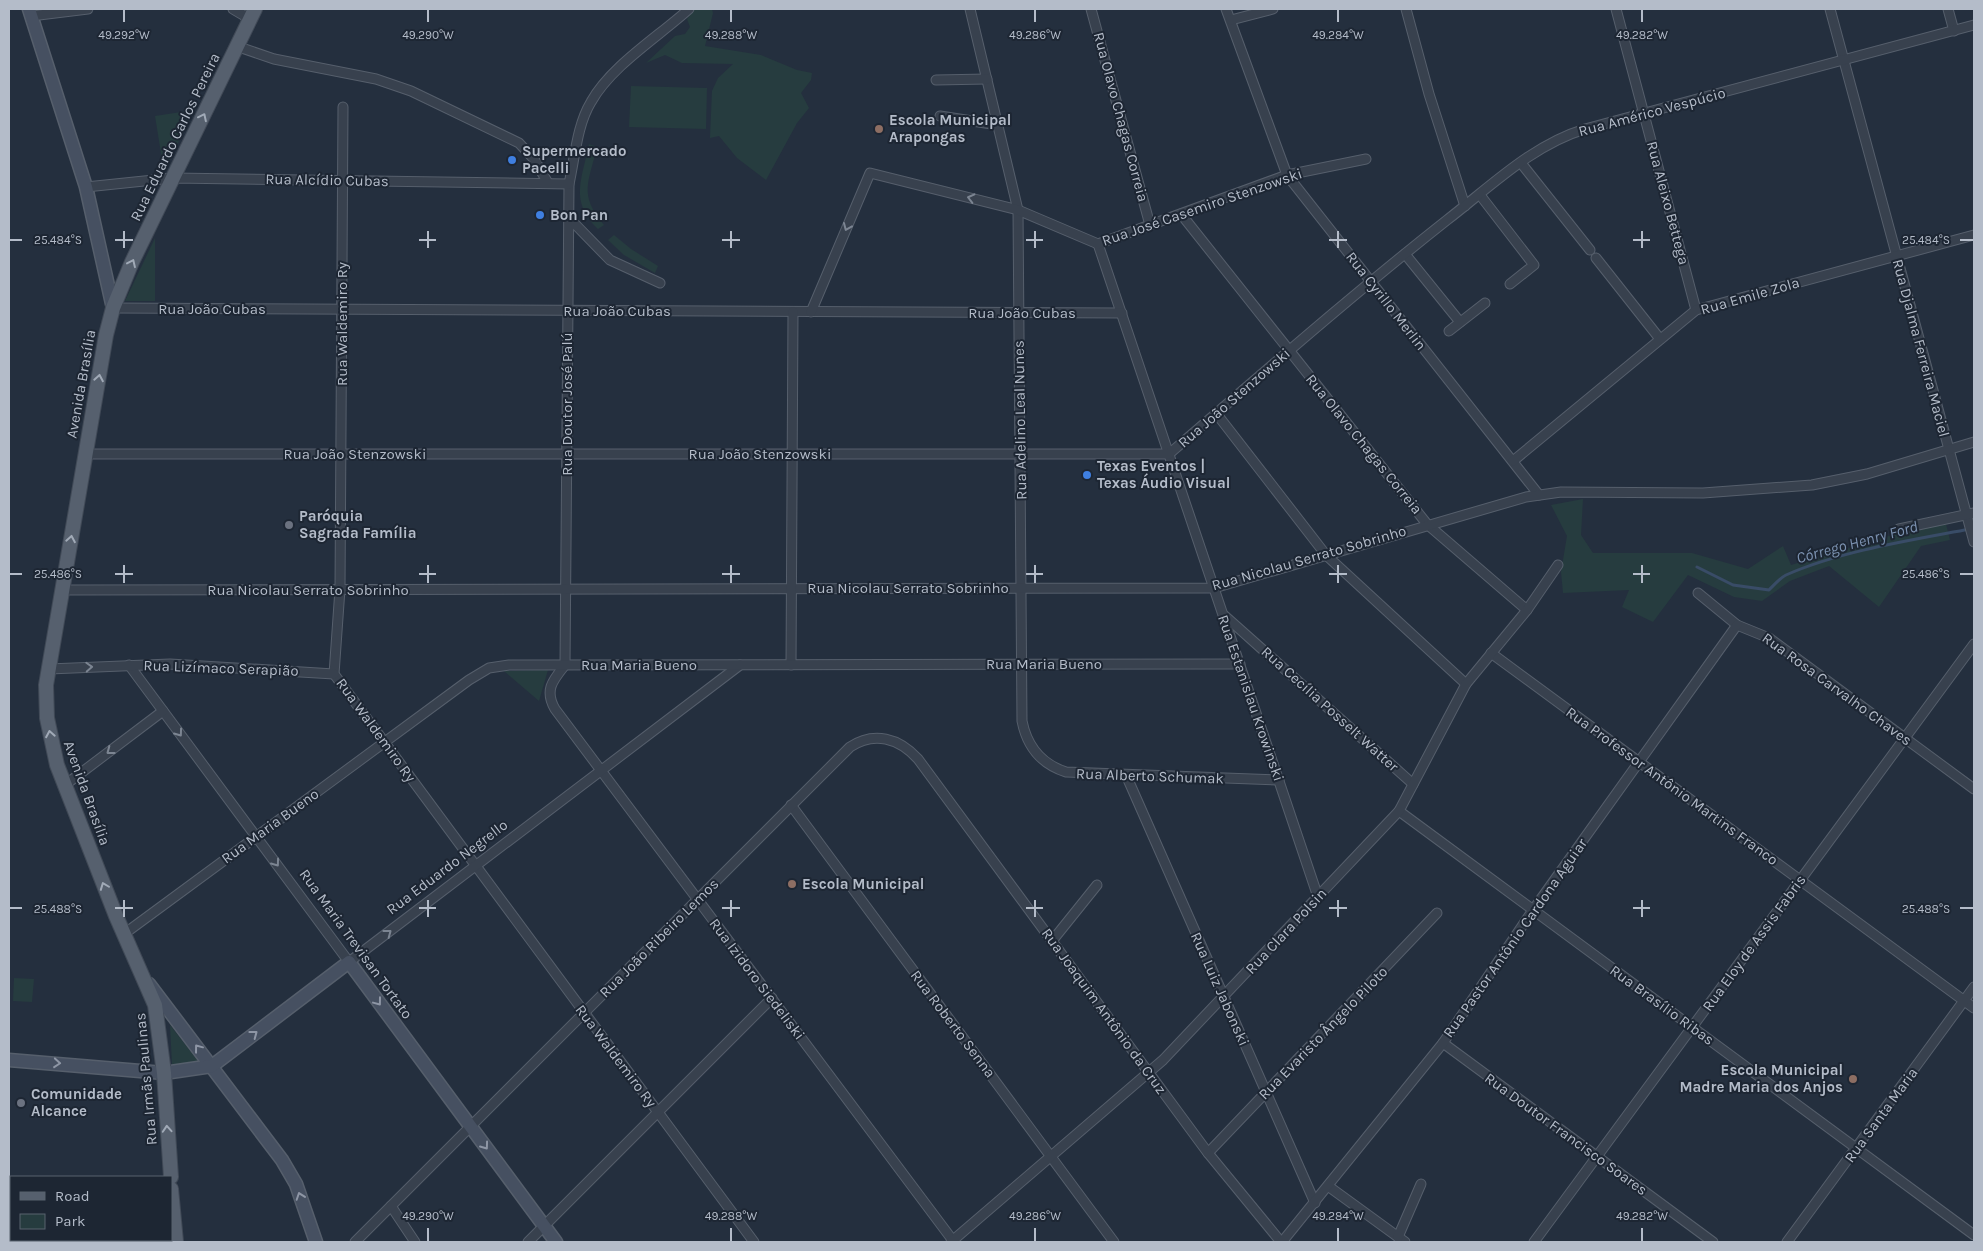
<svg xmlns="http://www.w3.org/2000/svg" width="1983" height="1251" font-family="Karla,sans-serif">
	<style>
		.green { fill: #263c3f }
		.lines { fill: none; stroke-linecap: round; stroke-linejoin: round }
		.stream { stroke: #394c67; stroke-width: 3 }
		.street-casing { stroke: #565f6c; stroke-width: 11 }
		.secondary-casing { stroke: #565f6c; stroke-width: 15 }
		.primary-casing { stroke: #414a57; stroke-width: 16 }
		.street { stroke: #38414e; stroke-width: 9 }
		.secondary { stroke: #465061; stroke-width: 12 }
		.primary { stroke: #56606e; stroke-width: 14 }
		.oneway { stroke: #a1aab7 }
		.oneway2 { stroke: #7c8592 }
		.oneway3 { stroke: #8e96a5 }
		.ticks { fill: none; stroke: #b4bcc9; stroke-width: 2 }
		.education-dot { fill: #8d6e63; stroke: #1d2633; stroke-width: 2 }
		.shop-dot { fill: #3f7fe0; stroke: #1d2633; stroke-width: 2 }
		.worship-dot { fill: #6b7280; stroke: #1d2633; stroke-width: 2 }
		.labels { text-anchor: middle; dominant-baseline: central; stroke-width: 4; stroke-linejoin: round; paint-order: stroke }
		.street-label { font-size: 15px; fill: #b4bcc9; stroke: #1d2633 }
		.poi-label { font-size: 15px; font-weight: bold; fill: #b4bcc9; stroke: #1d2633; text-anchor: start }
		.water-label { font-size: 16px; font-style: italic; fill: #7c92b1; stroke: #1d2633 }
		.ticks-label { font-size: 12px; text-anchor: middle; fill: #b4bcc9; stroke: #1d2633; stroke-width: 4; stroke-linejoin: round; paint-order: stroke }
	</style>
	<rect width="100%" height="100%" fill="#242f3e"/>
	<g class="green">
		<polygon points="695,9 712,9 713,13 705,46 761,55 797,70 812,73 811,80 801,93 809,108 797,123 766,180 737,158 719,136 710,138 712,91 718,78 733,64 682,63 665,55 646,63 675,36 685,34 690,27 687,19"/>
		<polygon points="631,86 707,88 706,129 629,127"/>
		<polygon points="194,110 164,172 155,116"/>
		<path d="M589,144L597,147C589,182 578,194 604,225L598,229C569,202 582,179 589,144Z"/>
		<polygon points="614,235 631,249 658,266 655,273 624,255 608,240"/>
		<polygon points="155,238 155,301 125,301"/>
		<polygon points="1583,499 1581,535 1593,553 1692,553 1748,569 1783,546 1791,565 1892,535 1946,524 1950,540 1921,546 1879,607 1829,566 1790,581 1762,601 1734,597 1688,575 1653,622 1622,607 1629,590 1563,593 1561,572 1567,536 1551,505"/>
		<polygon points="548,670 539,701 504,671"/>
		<polygon points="14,978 34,979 32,1002 13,1001"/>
		<polygon points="170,1025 198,1061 172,1065"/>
	</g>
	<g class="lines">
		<path class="stream" d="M1697,567L1733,585L1769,590C1774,585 1780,578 1786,575C1840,551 1912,540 1970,529"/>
		<g class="street-casing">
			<g id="street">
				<polyline points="233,9 250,19"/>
				<path d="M689,9C658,37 611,66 591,102C577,125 575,157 569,184L565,665C553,680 544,690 555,709L954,1242"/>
				<path d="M970,9L1018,210L1022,721C1027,746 1041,764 1066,772L1279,780"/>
				<polyline points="1091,9 1150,225"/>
				<polyline points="1226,9 1287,175 1539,495"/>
				<polyline points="1406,9 1429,94 1465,206"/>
				<polyline points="1616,9 1696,310"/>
				<polyline points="1830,9 1974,542"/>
				<polyline points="1948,9 1954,31"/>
				<polyline points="31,16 88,9"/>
				<polyline points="1231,20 1273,9"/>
				<polyline points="236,46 274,59 376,79 411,91 519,143 534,159 548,183"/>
				<polyline points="936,80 987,79"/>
				<polyline points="343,107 340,589 334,674 754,1242"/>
				<polyline points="940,116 998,125"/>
				<polyline points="1521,163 1590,250"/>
				<polyline points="86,187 173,178 569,184"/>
				<polyline points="1480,195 1534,265 1510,284"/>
				<polyline points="1181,214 1427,524 1527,610"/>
				<polyline points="569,218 610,260 660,283"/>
				<polyline points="1098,244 1318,897"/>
				<polyline points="1405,254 1460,322"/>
				<polyline points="1596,258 1660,339"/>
				<polyline points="113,308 1122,313"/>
				<polyline points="811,312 870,173 1018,210 1098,244 1287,175 1366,159"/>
				<polyline points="1449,331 1485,303"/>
				<polyline points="1216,413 1326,555 1466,684"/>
				<path d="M86,454H1169C1261,375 1352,295 1447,220C1490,187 1532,145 1585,129L1974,25"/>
				<polyline points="1513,461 1696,310 1974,235"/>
				<polyline points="1899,529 1974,513"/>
				<polyline points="62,590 1214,588 1526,497 1561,492 1703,493 1812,485 1867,474 1974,442"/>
				<polyline points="1698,593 1737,625 1769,638 1974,789"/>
				<polyline points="1225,616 1413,784"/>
				<polyline points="1491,653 1974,1008"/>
				<polyline points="129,665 349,962 740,665"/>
				<polyline points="791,665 793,312"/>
				<polyline points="49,669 170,664 334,674"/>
				<polyline points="1126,775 1315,1203"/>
				<polyline points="65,785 163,711"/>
				<polyline points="791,805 1114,1242"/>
				<polyline points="1399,811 1974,1235"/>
				<polyline points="124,934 469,680 489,668 509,665 1240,664"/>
				<polyline points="1052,941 1097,885"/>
				<polyline points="1443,1043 1713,1242"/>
				<polyline points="1208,1153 1437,913"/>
				<polyline points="1328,1186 1405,1242"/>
				<polyline points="391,1206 415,1242"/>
				<polyline points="1398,1237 1421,1184"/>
				<path d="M355,1242L850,747C874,731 899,738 918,759L1208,1153L1281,1242"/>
				<polyline points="528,1242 772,998"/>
				<polyline points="951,1242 1163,1060 1399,811 1466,684 1527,610 1558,565"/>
				<polyline points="1282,1242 1443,1043 1533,910 1737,625"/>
				<polyline points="1534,1242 1974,644"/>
				<polyline points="1787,1242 1974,987"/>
			</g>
		</g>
		<g class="secondary-casing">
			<g id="secondary">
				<polyline points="29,9 86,187 113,308"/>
				<polyline points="149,984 282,1160 296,1184 316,1242"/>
				<polyline points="9,1060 164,1073 212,1066 349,962 556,1242"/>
			</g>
		</g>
		<g class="primary-casing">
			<g id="primary">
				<polyline points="171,1177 164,1073 155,1005 116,916 57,765 47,718 46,685 106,335 113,308 132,262 255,9"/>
				<polyline points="171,1189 176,1242"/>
			</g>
		</g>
		<use href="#street" class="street"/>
		<use href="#secondary" class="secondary"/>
		<use href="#primary" class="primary"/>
	</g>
	<defs><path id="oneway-chevron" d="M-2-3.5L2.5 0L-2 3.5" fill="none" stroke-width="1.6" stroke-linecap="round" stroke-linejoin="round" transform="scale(1.25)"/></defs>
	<g class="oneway">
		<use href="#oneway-chevron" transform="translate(203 117) rotate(-64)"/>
		<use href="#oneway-chevron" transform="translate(132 263) rotate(-65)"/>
		<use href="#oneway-chevron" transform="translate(99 378) rotate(-80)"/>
		<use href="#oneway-chevron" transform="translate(71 539) rotate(-80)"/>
		<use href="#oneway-chevron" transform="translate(50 734) rotate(-100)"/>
		<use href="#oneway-chevron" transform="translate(104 886) rotate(-111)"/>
		<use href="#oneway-chevron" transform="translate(167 1129) rotate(-94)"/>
	</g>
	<g class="oneway2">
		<use href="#oneway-chevron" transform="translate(971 198) rotate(-166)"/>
		<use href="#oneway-chevron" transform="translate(847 227) rotate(113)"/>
		<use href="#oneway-chevron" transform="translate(89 667) rotate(-3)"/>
		<use href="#oneway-chevron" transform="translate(179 733) rotate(54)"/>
		<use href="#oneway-chevron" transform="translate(110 751) rotate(143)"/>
		<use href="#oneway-chevron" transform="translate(276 863) rotate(54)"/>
		<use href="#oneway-chevron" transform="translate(388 933) rotate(-37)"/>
	</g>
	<g class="oneway3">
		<use href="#oneway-chevron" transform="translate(378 1002) rotate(53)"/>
		<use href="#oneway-chevron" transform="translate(254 1034) rotate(-37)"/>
		<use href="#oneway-chevron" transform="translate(198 1048) rotate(-127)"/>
		<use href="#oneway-chevron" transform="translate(57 1063) rotate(5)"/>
		<use href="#oneway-chevron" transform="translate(485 1146) rotate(54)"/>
		<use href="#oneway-chevron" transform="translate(300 1196) rotate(-109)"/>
	</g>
	<path class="ticks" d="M124,10V22M428,10V22M731,10V22M1035,10V22M1338,10V22M1642,10V22M124,231V248M428,231V248M731,231V248M1035,231V248M1338,231V248M1642,231V248M10,240H22M115,240H133M419,240H436M722,240H740M1026,240H1043M1329,240H1347M1633,240H1650M1960,240H1973M124,565V583M428,565V583M731,565V583M1035,565V583M1338,565V583M1642,565V583M10,574H22M115,574H133M419,574H436M722,574H740M1026,574H1043M1329,574H1347M1633,574H1650M1960,574H1973M124,900V917M428,900V917M731,900V917M1035,900V917M1338,900V917M1642,900V917M10,908H22M115,908H133M419,908H436M722,908H740M1026,908H1043M1329,908H1347M1633,908H1650M1960,908H1973M428,1228V1241M731,1228V1241M1035,1228V1241M1338,1228V1241M1642,1228V1241"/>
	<g class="education-dot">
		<circle cx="879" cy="129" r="5"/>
		<circle cx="792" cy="884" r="5"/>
		<circle cx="1853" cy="1079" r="5"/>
	</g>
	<g class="shop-dot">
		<circle cx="512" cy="160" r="5"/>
		<circle cx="540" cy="215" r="5"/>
		<circle cx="1087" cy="475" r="5"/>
	</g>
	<g class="worship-dot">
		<circle cx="289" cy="525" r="5"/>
		<circle cx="21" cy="1103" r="5"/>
	</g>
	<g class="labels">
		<g class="street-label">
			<text transform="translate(1652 112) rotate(-15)">Rua Américo Vespúcio</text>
			<text transform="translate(1121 117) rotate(75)">Rua Olavo Chagas Correia</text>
			<text transform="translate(175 137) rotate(-64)">Rua Eduardo Carlos Pereira</text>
			<text transform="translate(327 180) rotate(1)">Rua Alcídio Cubas</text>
			<text transform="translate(1668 203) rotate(75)">Rua Aleixo Bettega</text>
			<text transform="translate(1202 207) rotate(-19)">Rua José Casemiro Stenzowski</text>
			<text transform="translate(1750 296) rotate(-16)">Rua Emile Zola</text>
			<text transform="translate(1386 301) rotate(52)">Rua Cyrillo Merlin</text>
			<text x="212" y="309">Rua João Cubas</text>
			<text x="617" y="311">Rua João Cubas</text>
			<text x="1022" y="313">Rua João Cubas</text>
			<text transform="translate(342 324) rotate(-90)">Rua Waldemiro Ry</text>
			<text transform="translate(1921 348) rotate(75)">Rua Djalma Ferreira Maciel</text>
			<text transform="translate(81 384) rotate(-80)">Avenida Brasília</text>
			<text transform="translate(1234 398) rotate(-41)">Rua João Stenzowski</text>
			<text transform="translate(567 404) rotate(-90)">Rua Doutor José Palú</text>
			<text transform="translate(1020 420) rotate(-91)">Rua Adelino Leal Nunes</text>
			<text transform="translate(1364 444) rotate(51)">Rua Olavo Chagas Correia</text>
			<text x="355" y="454">Rua João Stenzowski</text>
			<text x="760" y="454">Rua João Stenzowski</text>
			<text transform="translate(1309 558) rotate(-16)">Rua Nicolau Serrato Sobrinho</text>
			<text x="908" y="588">Rua Nicolau Serrato Sobrinho</text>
			<text x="308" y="590">Rua Nicolau Serrato Sobrinho</text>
			<text x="1044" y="664">Rua Maria Bueno</text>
			<text x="639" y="665">Rua Maria Bueno</text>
			<text transform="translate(221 668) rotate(2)">Rua Lizímaco Serapião</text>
			<text transform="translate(1837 689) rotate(36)">Rua Rosa Carvalho Chaves</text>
			<text transform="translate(1251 698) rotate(71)">Rua Estanislau Krowinski</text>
			<text transform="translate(1330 709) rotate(42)">Rua Cecília Posselt Watter</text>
			<text transform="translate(376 730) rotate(54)">Rua Waldemiro Ry</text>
			<text transform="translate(1150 776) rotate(2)">Rua Alberto Schumak</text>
			<text transform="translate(1672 786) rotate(36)">Rua Professor Antônio Martins Franco</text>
			<text transform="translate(87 793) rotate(70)">Avenida Brasília</text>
			<text transform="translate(270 826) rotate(-36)">Rua Maria Bueno</text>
			<text transform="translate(447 867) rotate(-37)">Rua Eduardo Negrello</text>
			<text transform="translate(1286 931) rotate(-47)">Rua Clara Polsin</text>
			<text transform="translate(659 938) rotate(-45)">Rua João Ribeiro Lemos</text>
			<text transform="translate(1515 938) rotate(-55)">Rua Pastor Antônio Cardona Aguiar</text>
			<text transform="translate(1754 943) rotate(-54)">Rua Eloy de Assis Fabris</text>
			<text transform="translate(356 944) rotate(54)">Rua Maria Trevisan Tortato</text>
			<text transform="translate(757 979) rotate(53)">Rua Izidoro Siedeliski</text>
			<text transform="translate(1220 989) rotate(66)">Rua Luiz Jabonski</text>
			<text transform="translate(1662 1005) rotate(36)">Rua Brasílio Ribas</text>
			<text transform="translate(1104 1011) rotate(54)">Rua Joaquim Antônio da Cruz</text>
			<text transform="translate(953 1024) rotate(53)">Rua Roberto Senna</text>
			<text transform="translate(1323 1033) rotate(-46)">Rua Evaristo Ângelo Piloto</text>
			<text transform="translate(616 1056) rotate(53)">Rua Waldemiro Ry</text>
			<text transform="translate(146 1079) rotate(-95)">Rua Irmãs Paulinas</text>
			<text transform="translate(1881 1115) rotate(-54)">Rua Santa Maria</text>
			<text transform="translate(1566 1134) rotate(36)">Rua Doutor Francisco Soares</text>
		</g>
		<g class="poi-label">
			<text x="889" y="120">Escola Municipal<tspan x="889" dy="17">Arapongas</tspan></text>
			<text x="522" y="151">Supermercado<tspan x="522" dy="17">Pacelli</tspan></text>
			<text x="550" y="215">Bon Pan</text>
			<text x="1097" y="466">Texas Eventos |<tspan x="1097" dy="17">Texas Áudio Visual</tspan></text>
			<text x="299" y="516">Paróquia<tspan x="299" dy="17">Sagrada Família</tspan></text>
			<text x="802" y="884">Escola Municipal</text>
			<text x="1843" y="1070" text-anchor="end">Escola Municipal<tspan x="1843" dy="17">Madre Maria dos Anjos</tspan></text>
			<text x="31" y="1094">Comunidade<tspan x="31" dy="17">Alcance</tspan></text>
		</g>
		<g class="water-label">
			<text transform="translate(1857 542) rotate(-15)">Córrego Henry Ford</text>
		</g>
	</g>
	<g class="ticks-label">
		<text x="124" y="39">49.292°W</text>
		<text x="428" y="39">49.290°W</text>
		<text x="731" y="39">49.288°W</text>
		<text x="1035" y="39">49.286°W</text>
		<text x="1338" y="39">49.284°W</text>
		<text x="1642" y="39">49.282°W</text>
		<text x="58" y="244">25.484°S</text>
		<text x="1926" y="244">25.484°S</text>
		<text x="58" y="578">25.486°S</text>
		<text x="1926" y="578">25.486°S</text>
		<text x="58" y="913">25.488°S</text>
		<text x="1926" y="913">25.488°S</text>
		<text x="428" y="1220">49.290°W</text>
		<text x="731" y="1220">49.288°W</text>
		<text x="1035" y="1220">49.286°W</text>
		<text x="1338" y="1220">49.284°W</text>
		<text x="1642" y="1220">49.282°W</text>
	</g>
	<rect width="1983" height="1251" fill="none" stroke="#b4bcc9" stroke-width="20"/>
	<rect x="10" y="1176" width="162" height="65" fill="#1d2633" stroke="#59626f"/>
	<rect x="20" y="1192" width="25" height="8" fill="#56606e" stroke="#59626f"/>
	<text x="55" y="1201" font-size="15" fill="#b4bcc9">Road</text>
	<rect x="20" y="1214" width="25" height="15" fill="#263c3f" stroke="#59626f"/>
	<text x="55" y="1226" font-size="15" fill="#b4bcc9">Park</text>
</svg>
